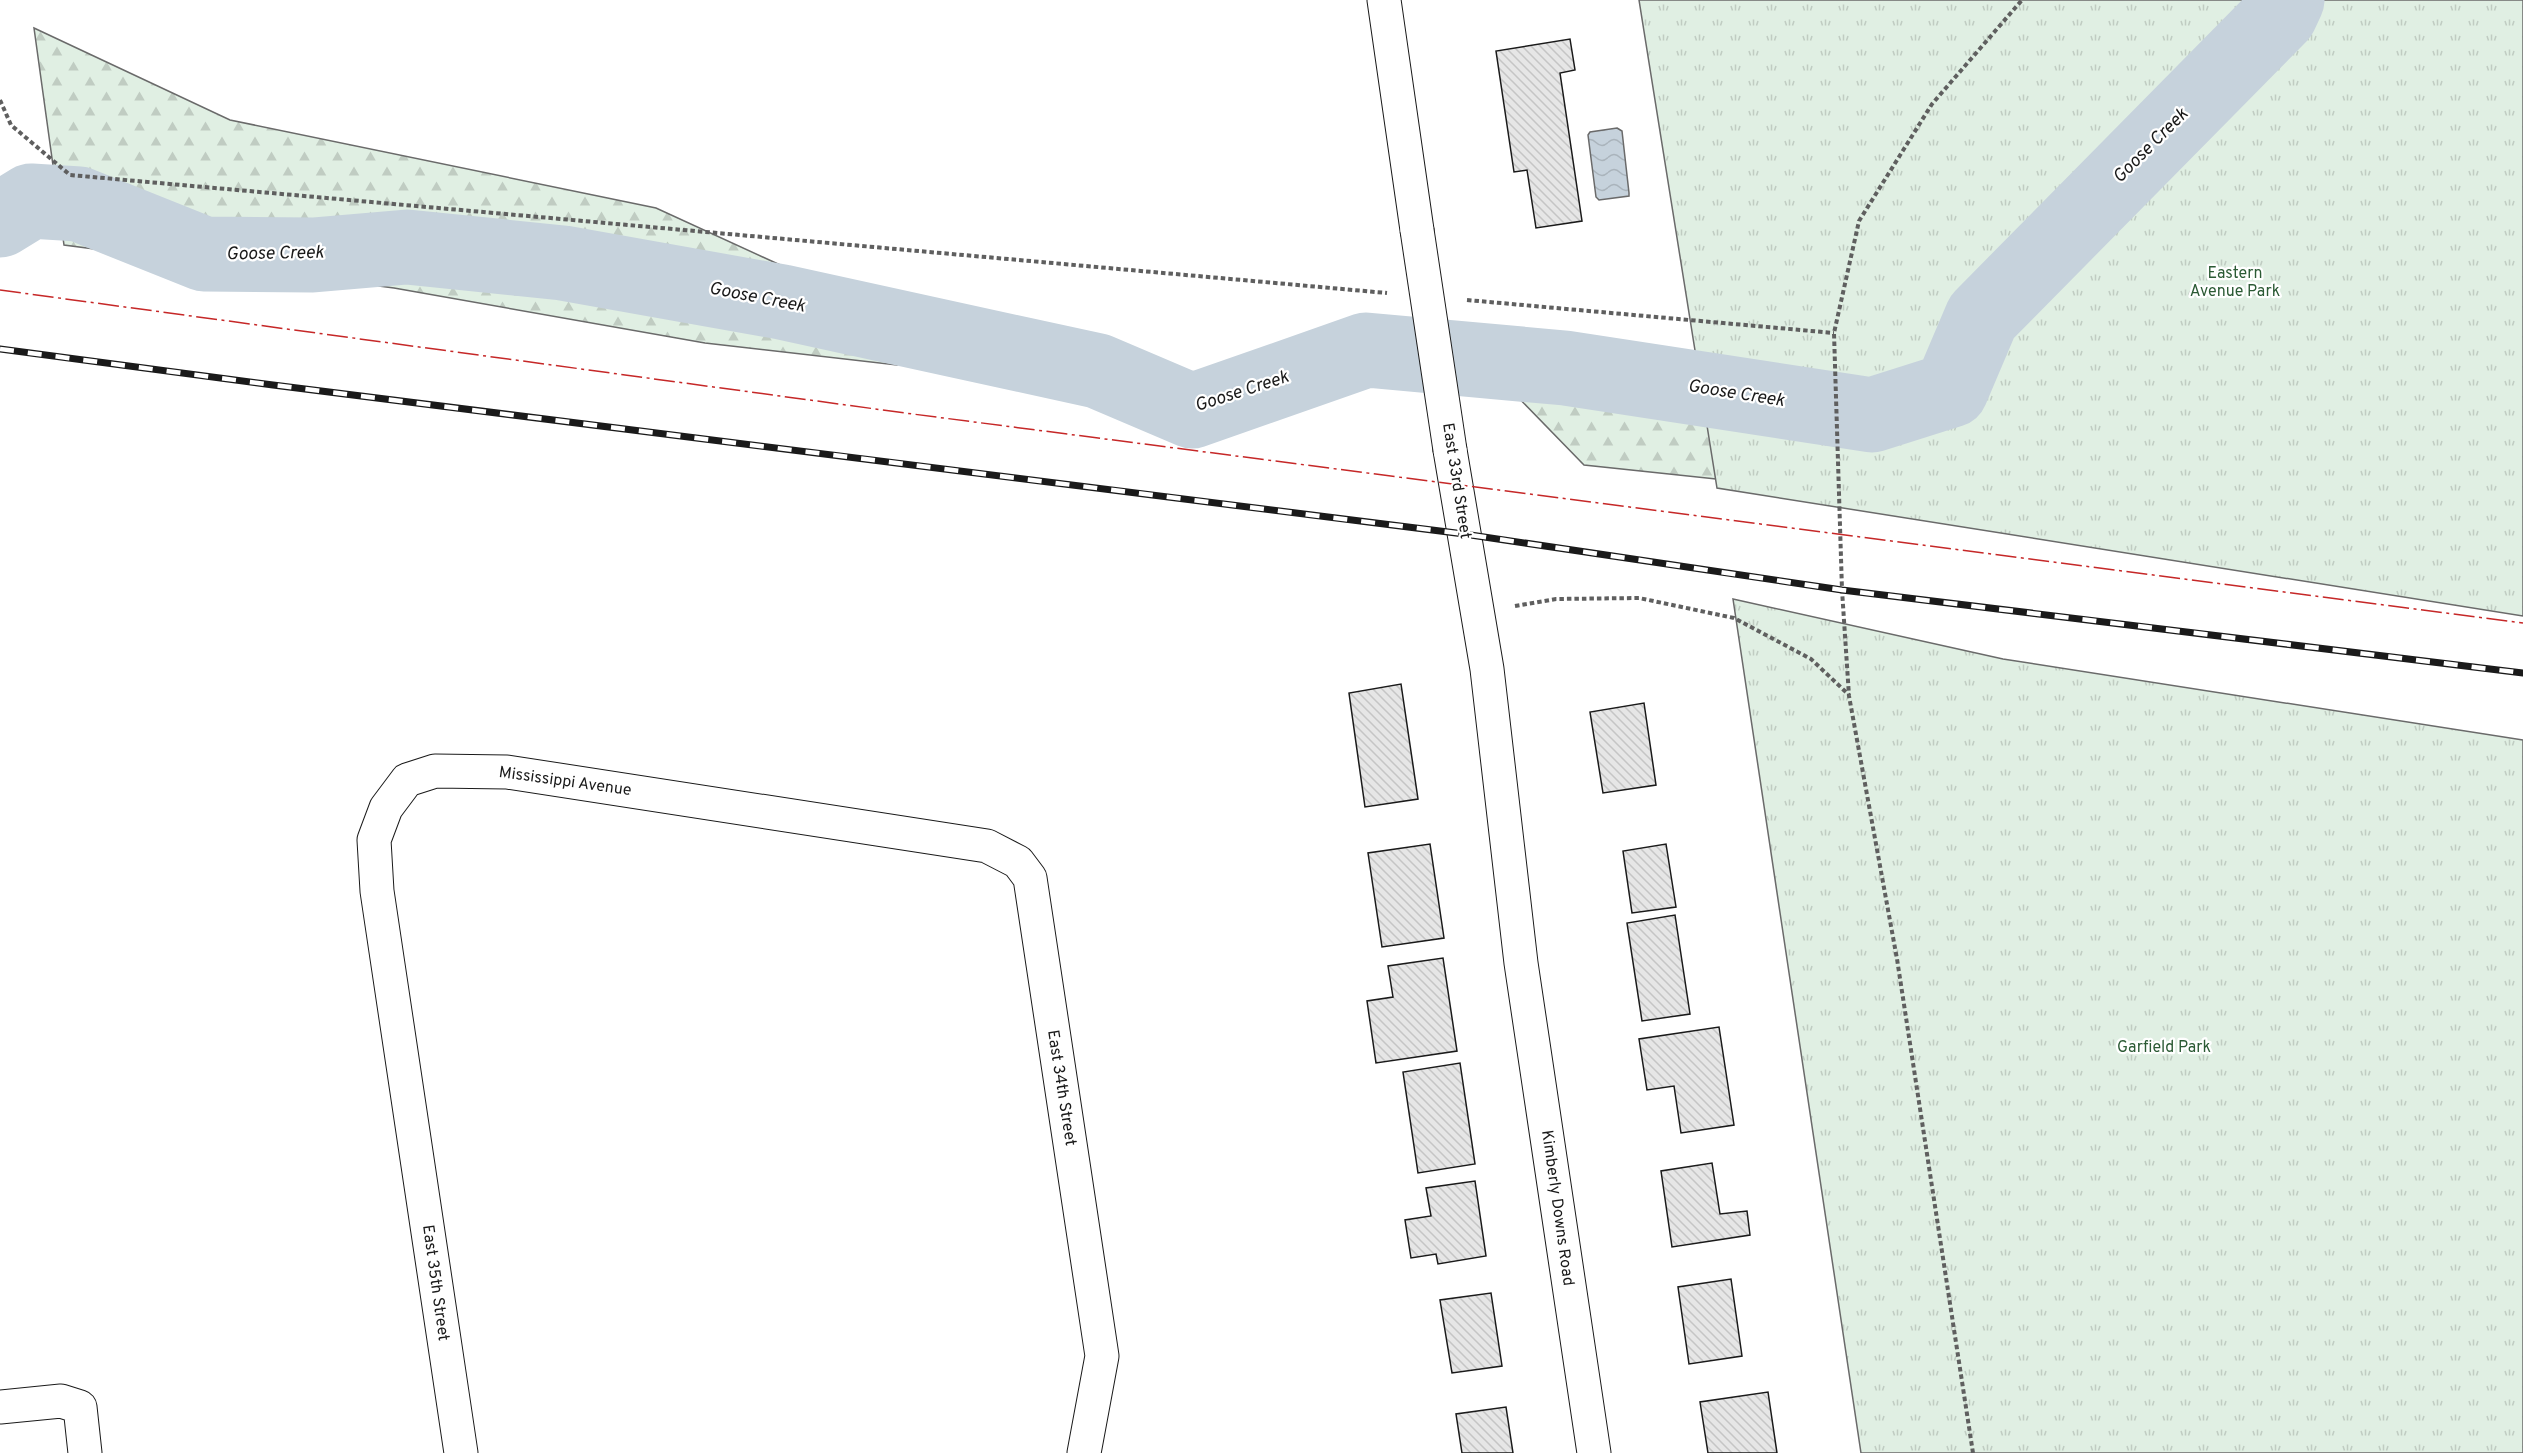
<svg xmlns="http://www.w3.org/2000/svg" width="2523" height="1453" font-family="Overpass,sans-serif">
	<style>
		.forest { fill: url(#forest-firs); stroke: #6a6a6a; stroke-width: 1.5 }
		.park { fill: url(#park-tufts); stroke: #6a6a6a; stroke-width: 1.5 }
		.water { fill: url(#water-waves); stroke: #6a6a6a; stroke-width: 1.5 }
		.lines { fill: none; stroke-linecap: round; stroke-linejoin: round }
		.river { stroke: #c6d2dc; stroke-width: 75 }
		.building { fill: url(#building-back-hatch); stroke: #1a1a1a; stroke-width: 1.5 }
		.minor-casing { stroke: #1a1a1a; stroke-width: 35 }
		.path { stroke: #5f5f5f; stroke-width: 4; stroke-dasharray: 4.5 3; stroke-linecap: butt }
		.minor { stroke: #fff; stroke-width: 33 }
		.rail-casing { stroke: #1a1a1a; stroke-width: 7 }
		.rail { stroke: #fff; stroke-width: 4.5; stroke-dasharray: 14; stroke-linecap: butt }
		.minor-bridge-casing { stroke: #1a1a1a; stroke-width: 35; stroke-linecap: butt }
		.minor-bridge { stroke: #fff; stroke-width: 33 }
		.power { stroke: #c62828; stroke-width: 1.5; stroke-dasharray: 21 4.5 3 4.5; stroke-linecap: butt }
		.labels { text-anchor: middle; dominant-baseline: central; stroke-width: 4.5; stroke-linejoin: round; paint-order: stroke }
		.park-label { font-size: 16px; fill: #2b5a34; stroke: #fff }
		.street-label { font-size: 16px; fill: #1a1a1a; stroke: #fff }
		.water-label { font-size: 18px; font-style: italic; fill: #1a1a1a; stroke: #fff }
	</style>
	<defs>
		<pattern id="forest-firs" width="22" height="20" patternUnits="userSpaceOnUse" patternTransform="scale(1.5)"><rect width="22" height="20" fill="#e0efe3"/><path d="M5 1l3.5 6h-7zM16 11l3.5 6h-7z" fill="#c0ccc2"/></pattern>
		<pattern id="park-tufts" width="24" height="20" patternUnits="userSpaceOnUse" patternTransform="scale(1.5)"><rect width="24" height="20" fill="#e0efe3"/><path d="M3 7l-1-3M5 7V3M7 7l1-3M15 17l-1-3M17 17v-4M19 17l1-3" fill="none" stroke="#c0ccc2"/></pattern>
		<pattern id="water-waves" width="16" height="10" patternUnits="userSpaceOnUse" patternTransform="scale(1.5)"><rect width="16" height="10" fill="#c6d2dc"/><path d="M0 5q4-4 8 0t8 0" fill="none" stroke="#aab4bc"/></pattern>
		<pattern id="building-back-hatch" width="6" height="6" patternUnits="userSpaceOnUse" patternTransform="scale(1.5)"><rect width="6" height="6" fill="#e6e6e6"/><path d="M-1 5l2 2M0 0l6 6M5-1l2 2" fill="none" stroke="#c5c5c5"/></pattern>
	</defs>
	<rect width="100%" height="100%" fill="#fff"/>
	<g class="forest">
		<polygon points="34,28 230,120 656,208 937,337 897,365 705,343 394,288 64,245"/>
		<polygon points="1508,387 1825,434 1819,490 1584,465"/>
	</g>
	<g class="park">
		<polygon points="1639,0 2523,0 2523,616 1717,488"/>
		<polygon points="1733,599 2003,659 2523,740 2523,1453 1861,1453"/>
	</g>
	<polygon class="water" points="1617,128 1622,131 1629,193 1629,196 1599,200 1596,197 1588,135 1590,132"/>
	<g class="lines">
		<polyline class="river" points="0,220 31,201 79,204 204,254 313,255 407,247 563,263 782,302 1098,371 1192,411 1366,350 1565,368 1872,415 1951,390 1982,317 2280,15 2287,0"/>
	</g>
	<g class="building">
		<polygon points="1570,39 1575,70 1560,73 1582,221 1536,228 1527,170 1514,172 1496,51"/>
		<polygon points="1401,684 1418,799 1365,807 1349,693"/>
		<polygon points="1644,703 1656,785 1603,793 1590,712"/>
		<polygon points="1430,844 1444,938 1382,947 1368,853"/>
		<polygon points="1666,844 1676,907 1632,913 1623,851"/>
		<polygon points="1675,915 1690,1014 1642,1021 1627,923"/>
		<polygon points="1443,958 1457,1051 1376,1063 1367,1001 1393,997 1388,966"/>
		<polygon points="1719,1027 1734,1125 1681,1133 1674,1086 1647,1090 1639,1039"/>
		<polygon points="1460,1063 1475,1164 1418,1173 1403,1072"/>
		<polygon points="1712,1163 1720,1214 1747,1211 1750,1235 1672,1247 1661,1171"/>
		<polygon points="1475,1181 1486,1256 1438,1264 1436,1254 1411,1258 1405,1220 1431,1216 1426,1188"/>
		<polygon points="1731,1279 1742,1356 1689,1364 1678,1287"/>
		<polygon points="1491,1293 1502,1366 1452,1373 1440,1300"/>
		<polygon points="1768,1392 1777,1453 1708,1453 1700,1402"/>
		<polygon points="1506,1407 1513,1453 1462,1453 1456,1414"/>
	</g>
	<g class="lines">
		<g class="minor-casing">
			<g id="minor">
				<polyline points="1384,0 1417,230"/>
				<polyline points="1450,450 1487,669 1521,963 1594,1453"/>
				<polyline points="0,1407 61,1401 80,1407 85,1453"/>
				<polyline points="461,1453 377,891 374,840 386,808 407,780 435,771 507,772 987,846 1018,862 1030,878 1102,1356 1084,1453"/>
			</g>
		</g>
		<g class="path">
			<polyline points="0,100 11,125 70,175 1387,293"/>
			<polyline points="1467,300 1834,333"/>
			<polyline points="1515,606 1556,599 1639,598 1734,618 1811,659 1849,695"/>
			<polyline points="1973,1453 1897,959 1849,696 1842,590 1834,333 1859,221 1932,104 2022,0"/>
		</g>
		<use href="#minor" class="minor"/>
		<g class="rail-casing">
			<polyline id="rail" points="0,349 273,385 1464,534 1842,590 2523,673"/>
		</g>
		<use href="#rail" class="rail"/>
		<g class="minor-bridge-casing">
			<polyline id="minor-bridge" points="1417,230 1450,450"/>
		</g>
		<use href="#minor-bridge" class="minor-bridge"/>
		<polyline class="power" points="0,290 905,413 2523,623"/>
	</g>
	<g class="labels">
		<g class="park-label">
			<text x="2235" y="274">Eastern<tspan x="2235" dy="18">Avenue Park</tspan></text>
			<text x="2164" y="1048">Garfield Park</text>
		</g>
		<g class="street-label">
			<text transform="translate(1456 481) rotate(81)">East 33rd Street</text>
			<text transform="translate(565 782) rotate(8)">Mississippi Avenue</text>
			<text transform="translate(1061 1088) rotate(81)">East 34th Street</text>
			<text transform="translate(1557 1208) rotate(82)">Kimberly Downs Road</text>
			<text transform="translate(435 1283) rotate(82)">East 35th Street</text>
		</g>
		<g class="water-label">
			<text transform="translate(2151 146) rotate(-45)">Goose Creek</text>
			<text transform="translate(275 254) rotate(-1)">Goose Creek</text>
			<text transform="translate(757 298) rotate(11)">Goose Creek</text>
			<text transform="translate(1242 392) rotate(-18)">Goose Creek</text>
			<text transform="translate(1736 394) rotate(9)">Goose Creek</text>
		</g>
	</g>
</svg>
